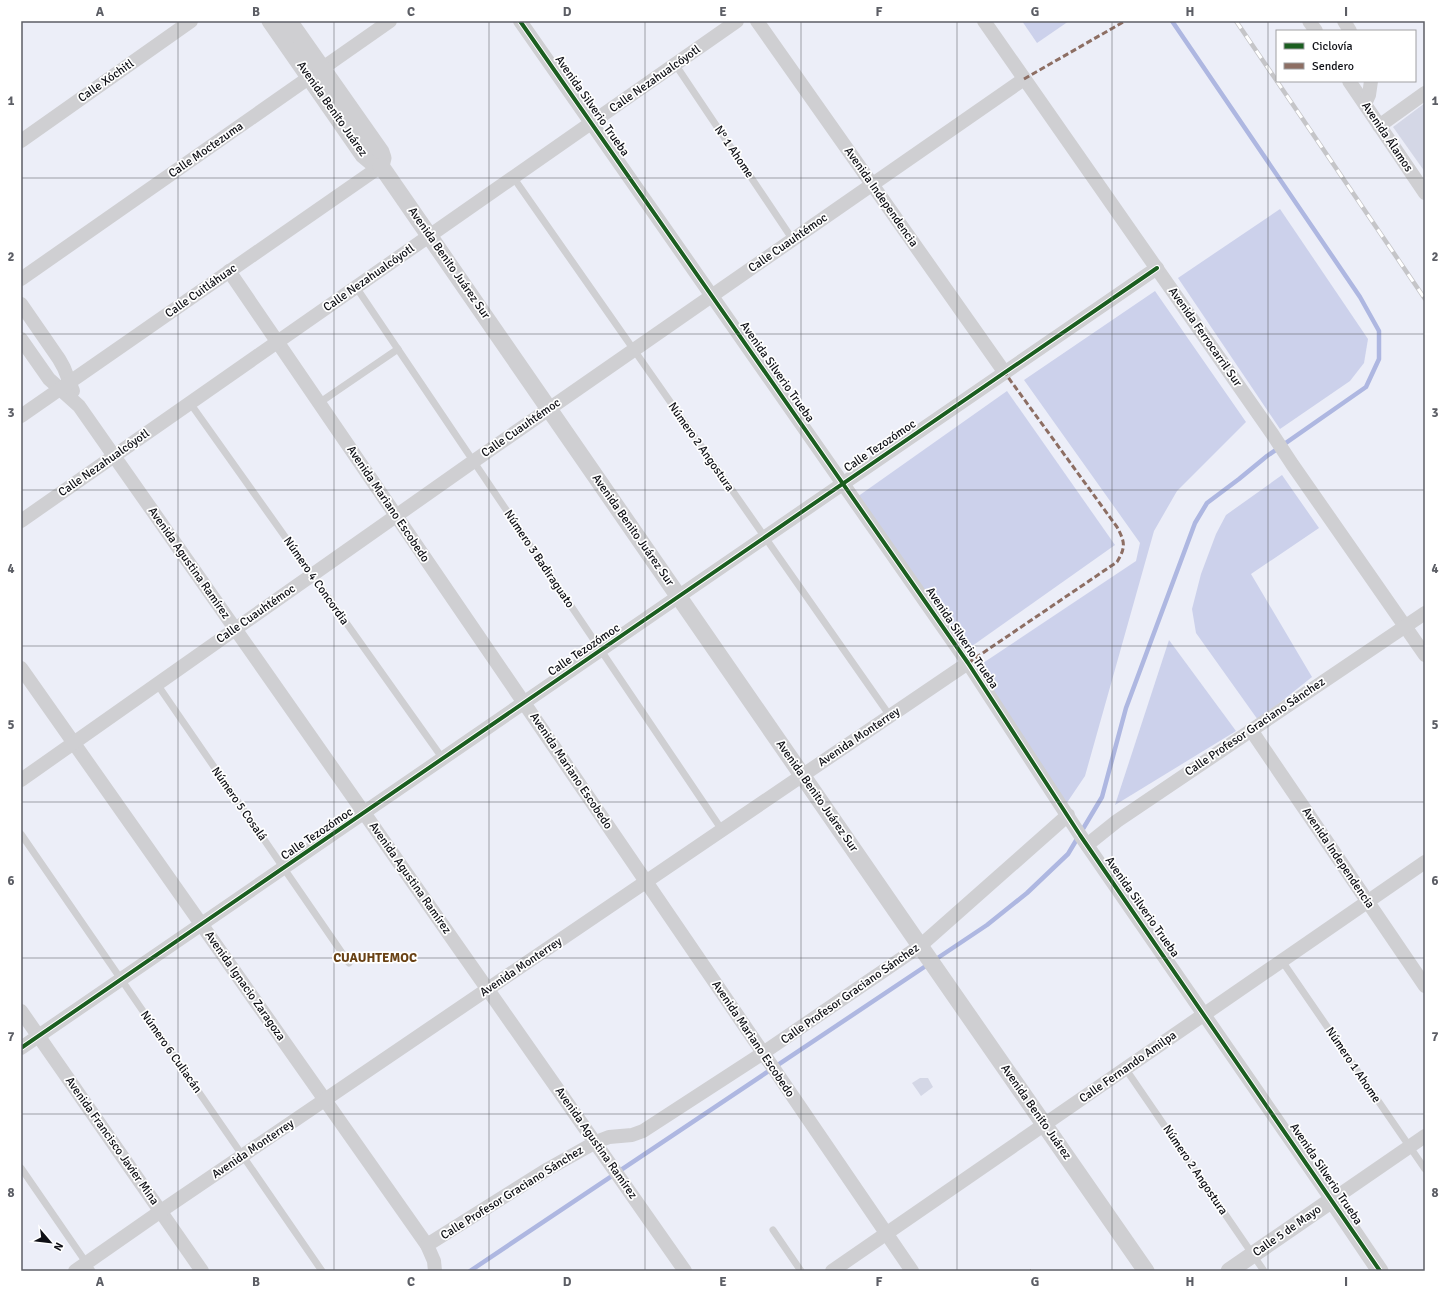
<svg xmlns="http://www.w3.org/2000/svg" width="1446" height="1292" font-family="Signika,sans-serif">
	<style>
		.green { fill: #ccd1eb }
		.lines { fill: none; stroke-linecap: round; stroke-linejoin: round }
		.stream { stroke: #aeb7e1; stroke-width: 4.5 }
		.building { fill: #d4d7e6 }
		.service { stroke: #cfcfd2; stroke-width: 7 }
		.minor { stroke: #cfcfd2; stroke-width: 14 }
		.tertiary { stroke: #cfcfd2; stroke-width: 17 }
		.rail-casing { stroke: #c5c5c8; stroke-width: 4.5 }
		.rail { stroke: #fff; stroke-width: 3; stroke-dasharray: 9; stroke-linecap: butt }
		.quiet { stroke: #8d6e63; stroke-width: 3; stroke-dasharray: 6 3; stroke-linecap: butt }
		.cycleway-casing { stroke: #fff; stroke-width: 6 }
		.cycleway { stroke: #1b5e20; stroke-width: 4 }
		.grid { fill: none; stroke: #5c5e65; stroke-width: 1; stroke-opacity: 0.55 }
		.labels { text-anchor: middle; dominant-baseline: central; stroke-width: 3.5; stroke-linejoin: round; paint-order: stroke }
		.street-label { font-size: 12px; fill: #0f1016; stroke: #fff }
		.neighbourhood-label { font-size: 13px; font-weight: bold; fill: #694114; stroke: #fff }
		.neatline { fill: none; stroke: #5c5e65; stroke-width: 1.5 }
		.grid-label { font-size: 13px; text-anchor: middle; font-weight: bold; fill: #5c5e65 }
	</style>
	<rect width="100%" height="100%" fill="#eceef8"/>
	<g class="green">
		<polygon points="1022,21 1069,21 1037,43"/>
		<polygon points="1280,209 1368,339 1364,363 1350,381 1280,429 1178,278"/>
		<polygon points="1155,291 1246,422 1177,491 1154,531 1085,776 1062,810 974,669 1136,561 1140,543 1024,380"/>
		<polygon points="1007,391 1115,545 965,651 857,497"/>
		<polygon points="1282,475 1319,528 1251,574 1312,677 1258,720 1196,633 1192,609 1201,574 1216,534 1226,515"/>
		<polygon points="1169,640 1236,731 1115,805"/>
	</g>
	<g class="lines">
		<polyline class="stream" points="470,1271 987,925 1027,893 1068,854 1102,797 1126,708 1195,523 1207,503 1239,479 1267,456 1366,387 1379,359 1379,331 1360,297 1172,21"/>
	</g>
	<g class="building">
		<polygon points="1425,103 1425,172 1393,127"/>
		<polygon points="920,1078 928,1078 933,1087 921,1096 912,1083"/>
	</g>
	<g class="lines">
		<g class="service">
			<polyline points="675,64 793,240"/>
			<polyline points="513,177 890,716"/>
			<polyline points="356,287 722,830"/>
			<polyline points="190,403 443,759"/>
			<polyline points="319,403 398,349"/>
			<polyline points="157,684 349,963"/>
			<polyline points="21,834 322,1271"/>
			<polyline points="1282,961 1425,1169"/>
			<polyline points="1125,1068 1264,1271"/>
			<polyline points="21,1168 92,1271"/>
			<polyline points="773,1230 801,1271"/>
		</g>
		<g class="minor">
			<polyline points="520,21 968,663 1080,835 1332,1200 1425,1136"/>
			<polyline points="757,21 1005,373"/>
			<polyline points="984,21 1273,435 1292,464 1425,655"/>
			<polyline points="1309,21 1316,31"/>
			<polyline points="1344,21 1350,31"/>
			<polyline points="1349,81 1425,193"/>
			<polyline points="1365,104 1369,95 1371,81"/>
			<polyline points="1379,126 1425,93"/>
			<polyline points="21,141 191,21"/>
			<polyline points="229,271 912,1271"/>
			<polyline points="21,279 390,21"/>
			<polyline points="21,304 59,359 64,368 73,391"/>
			<polyline points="21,339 49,379 79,406 685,1271"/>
			<polyline points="21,416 381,166"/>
			<polyline points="21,521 737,21"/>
			<polyline points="21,668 427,1245"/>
			<polyline points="1251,730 1425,986"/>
			<polyline points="21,780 474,461 1024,79"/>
			<polyline points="1087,845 1117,821 1425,613"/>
			<polyline points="21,1011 202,1271"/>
			<polyline points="21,1048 1157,268"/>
			<polyline points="75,1271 161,1211 968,663"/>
			<polyline points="435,1271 434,1261 427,1245 548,1169 596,1142 609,1137 632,1135 643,1131 763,1053 920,946 1068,815"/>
			<polyline points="832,1271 1425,862"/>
		</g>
		<g class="tertiary">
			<polyline points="270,21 363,155 375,165 381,166"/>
			<polyline points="289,21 381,152 383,158 381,166"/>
			<polyline points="381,166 925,953 1146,1271"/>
			<polyline points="1229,1271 1332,1200 1380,1271"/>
		</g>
		<g class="rail-casing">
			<polyline id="rail" points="1236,21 1425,299"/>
		</g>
		<use href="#rail" class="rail"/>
		<g class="quiet">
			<polyline points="1024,79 1125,21"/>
			<path d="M968,663L1117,562C1126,547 1125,542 1117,527L1005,373"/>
			<polyline points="1030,1271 1031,1271"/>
		</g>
		<g class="cycleway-casing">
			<g id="cycleway">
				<polyline points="520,21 968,663 1080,835 1380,1271"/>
				<polyline points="21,1048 1157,268"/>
			</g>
		</g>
		<use href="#cycleway" class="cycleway"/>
	</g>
	<path class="grid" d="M178,21V1271M334,21V1271M489,21V1271M645,21V1271M801,21V1271M957,21V1271M1112,21V1271M1268,21V1271M21,178H1425M21,334H1425M21,490H1425M21,646H1425M21,802H1425M21,958H1425M21,1114H1425"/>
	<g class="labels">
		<g class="street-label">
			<text transform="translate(655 79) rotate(-35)">Calle Nezahualcóyotl</text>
			<text transform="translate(106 81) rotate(-35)">Calle Xóchitl</text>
			<text transform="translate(592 106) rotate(55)">Avenida Silverio Trueba</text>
			<text transform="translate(332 109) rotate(55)">Avenida Benito Juárez</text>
			<text transform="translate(1387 137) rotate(56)">Avenida Álamos</text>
			<text transform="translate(206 150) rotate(-35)">Calle Moctezuma</text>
			<text transform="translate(734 152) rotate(56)">N° 1 Ahome</text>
			<text transform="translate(881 197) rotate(55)">Avenida Independencia</text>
			<text transform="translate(788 243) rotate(-35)">Calle Cuauhtémoc</text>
			<text transform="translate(449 263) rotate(55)">Avenida Benito Juárez Sur</text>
			<text transform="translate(369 278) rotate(-35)">Calle Nezahualcóyotl</text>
			<text transform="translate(201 291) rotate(-35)">Calle Cuitláhuac</text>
			<text transform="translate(1205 337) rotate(55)">Avenida Ferrocarril Sur</text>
			<text transform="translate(777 372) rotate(55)">Avenida Silverio Trueba</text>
			<text transform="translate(521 428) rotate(-35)">Calle Cuauhtémoc</text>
			<text transform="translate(880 446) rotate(-34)">Calle Tezozómoc</text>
			<text transform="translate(701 447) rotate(55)">Número 2 Angostura</text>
			<text transform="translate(104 463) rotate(-35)">Calle Nezahualcóyotl</text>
			<text transform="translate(388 504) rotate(56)">Avenida Mariano Escobedo</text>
			<text transform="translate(633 530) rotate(55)">Avenida Benito Juárez Sur</text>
			<text transform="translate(539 559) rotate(56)">Número 3 Badiraguato</text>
			<text transform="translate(189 563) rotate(55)">Avenida Agustina Ramírez</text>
			<text transform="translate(316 581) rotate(55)">Número 4 Concordia</text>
			<text transform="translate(256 614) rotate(-35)">Calle Cuauhtémoc</text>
			<text transform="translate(962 638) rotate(56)">Avenida Silverio Trueba</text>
			<text transform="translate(584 650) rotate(-34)">Calle Tezozómoc</text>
			<text transform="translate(1255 727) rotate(-34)">Calle Profesor Graciano Sánchez</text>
			<text transform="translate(859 737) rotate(-34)">Avenida Monterrey</text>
			<text transform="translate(571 771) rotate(56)">Avenida Mariano Escobedo</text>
			<text transform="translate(817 796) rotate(55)">Avenida Benito Juárez Sur</text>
			<text transform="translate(239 804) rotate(55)">Número 5 Cosalá</text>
			<text transform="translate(317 834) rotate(-34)">Calle Tezozómoc</text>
			<text transform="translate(1338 858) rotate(56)">Avenida Independencia</text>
			<text transform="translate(410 878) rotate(55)">Avenida Agustina Ramírez</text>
			<text transform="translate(1142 907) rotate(55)">Avenida Silverio Trueba</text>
			<text transform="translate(521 967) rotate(-34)">Avenida Monterrey</text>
			<text transform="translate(245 986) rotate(55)">Avenida Ignacio Zaragoza</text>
			<text transform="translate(850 994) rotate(-35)">Calle Profesor Graciano Sánchez</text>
			<text transform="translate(753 1039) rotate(56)">Avenida Mariano Escobedo</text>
			<text transform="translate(171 1052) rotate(55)">Número 6 Culiacán</text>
			<text transform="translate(1353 1065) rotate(56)">Número 1 Ahome</text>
			<text transform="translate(1128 1067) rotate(-35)">Calle Fernando Amilpa</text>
			<text transform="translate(1036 1112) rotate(55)">Avenida Benito Juárez</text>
			<text transform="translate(112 1141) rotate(55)">Avenida Francisco Javier Mina</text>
			<text transform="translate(596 1143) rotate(55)">Avenida Agustina Ramírez</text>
			<text transform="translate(253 1149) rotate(-34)">Avenida Monterrey</text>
			<text transform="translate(1195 1170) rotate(56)">Número 2 Angostura</text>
			<text transform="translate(1326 1174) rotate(56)">Avenida Silverio Trueba</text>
			<text transform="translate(512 1193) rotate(-32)">Calle Profesor Graciano Sánchez</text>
			<text transform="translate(1287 1231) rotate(-35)">Calle 5 de Mayo</text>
		</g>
		<g class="neighbourhood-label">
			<text x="375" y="958">CUAUHTEMOC</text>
		</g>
	</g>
	<rect width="1446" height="1292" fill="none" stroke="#ffffff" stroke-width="44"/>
	<rect x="1276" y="30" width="140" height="52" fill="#ffffff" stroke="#9f9fa2"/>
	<rect x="1284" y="43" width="20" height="6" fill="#1b5e20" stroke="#9f9fa2"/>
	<text x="1312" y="50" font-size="12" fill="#0f1016">Ciclovía</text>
	<rect x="1284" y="63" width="20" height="6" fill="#8d6e63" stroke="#9f9fa2"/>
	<text x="1312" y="70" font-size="12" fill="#0f1016">Sendero</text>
	<g transform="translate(50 1242) rotate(118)" stroke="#ffffff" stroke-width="3" paint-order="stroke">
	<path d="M0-3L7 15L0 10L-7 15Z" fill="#0f1016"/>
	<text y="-6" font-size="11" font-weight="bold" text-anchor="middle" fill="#0f1016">N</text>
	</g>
	<rect x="22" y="22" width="1402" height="1248" class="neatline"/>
	<g class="grid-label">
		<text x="100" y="16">A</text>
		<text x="256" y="16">B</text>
		<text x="411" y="16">C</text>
		<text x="567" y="16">D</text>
		<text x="723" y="16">E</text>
		<text x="879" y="16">F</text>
		<text x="1035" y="16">G</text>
		<text x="1190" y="16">H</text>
		<text x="1346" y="16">I</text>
		<text x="11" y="105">1</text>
		<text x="1435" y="105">1</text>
		<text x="11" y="261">2</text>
		<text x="1435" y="261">2</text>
		<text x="11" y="417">3</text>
		<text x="1435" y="417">3</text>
		<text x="11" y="573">4</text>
		<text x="1435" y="573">4</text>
		<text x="11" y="729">5</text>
		<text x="1435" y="729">5</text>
		<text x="11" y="885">6</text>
		<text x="1435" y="885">6</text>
		<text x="11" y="1041">7</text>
		<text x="1435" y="1041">7</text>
		<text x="11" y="1197">8</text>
		<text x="1435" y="1197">8</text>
		<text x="100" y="1286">A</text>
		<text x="256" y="1286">B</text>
		<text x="411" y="1286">C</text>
		<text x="567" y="1286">D</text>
		<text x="723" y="1286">E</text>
		<text x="879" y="1286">F</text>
		<text x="1035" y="1286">G</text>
		<text x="1190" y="1286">H</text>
		<text x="1346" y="1286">I</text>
	</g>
</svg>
